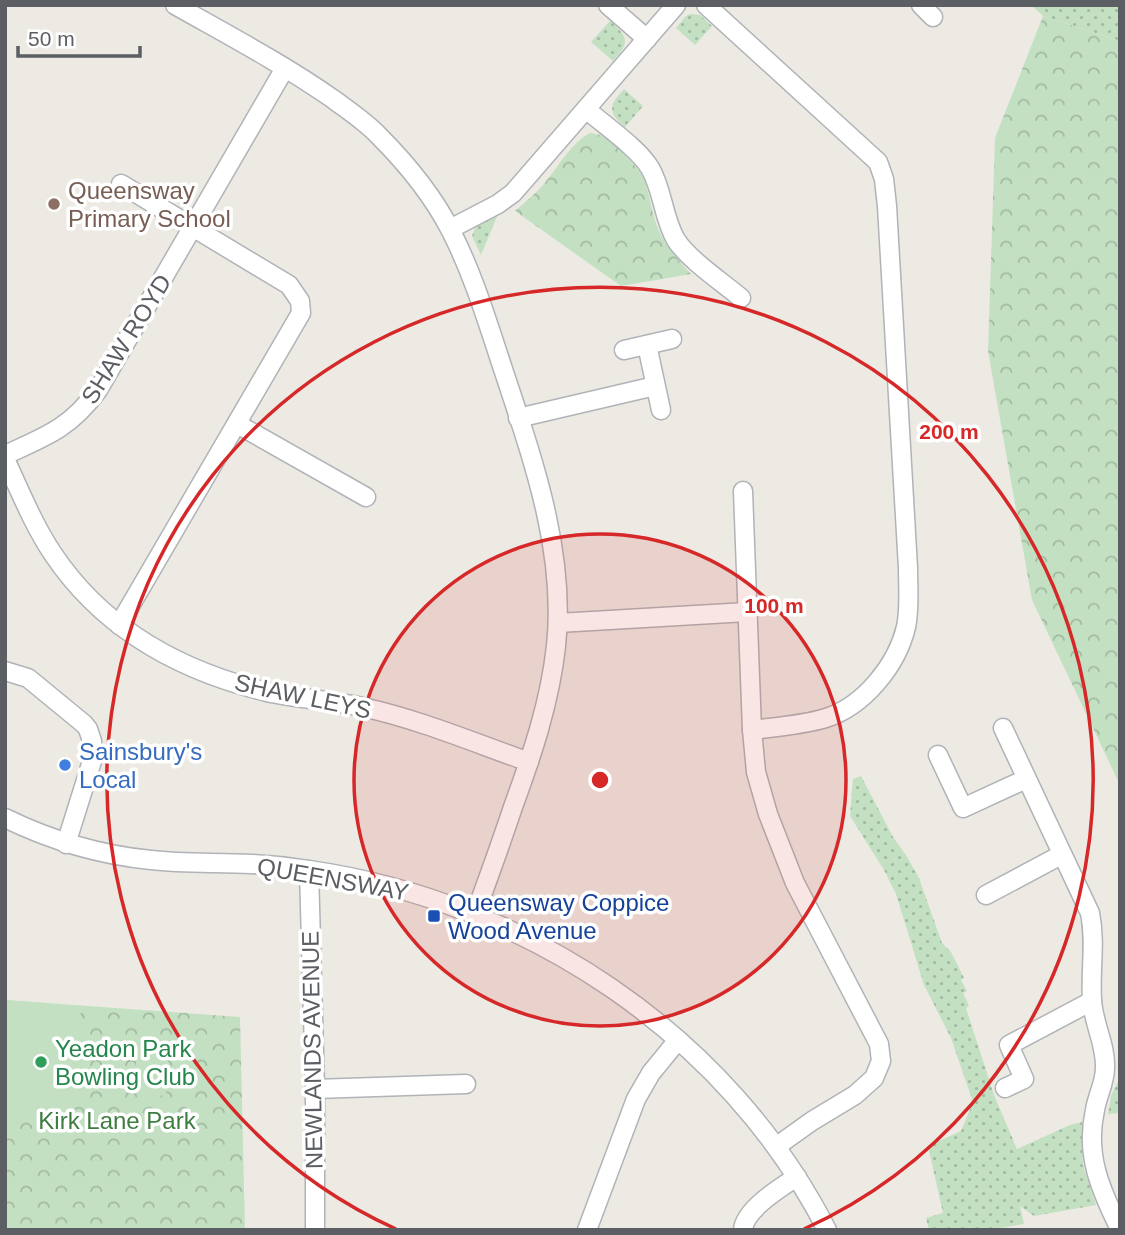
<svg xmlns="http://www.w3.org/2000/svg" width="1125" height="1235" font-family="Arial,sans-serif">
	<style>
		.grass { fill: url(#grass-dots) }
		.forest { fill: url(#forest-crowns) }
		.pitch { fill: #c3e1c2 }
		.lines { fill: none; stroke-linecap: round; stroke-linejoin: round }
		.minor-casing { stroke: #b0b3b7; stroke-width: 21 }
		.minor { stroke: #fff; stroke-width: 18 }
		.ring { fill: none; stroke: #d62828; stroke-width: 3.5 }
		.education-dot { fill: #8d6e63; stroke: #fff; stroke-width: 2.5 }
		.shop-dot { fill: #3f7fe0; stroke: #fff; stroke-width: 2.5 }
		.transit-dot { fill: #1a4fb4; stroke: #fff; stroke-width: 2.5 }
		.leisure-dot { fill: #2e9e5b; stroke: #fff; stroke-width: 2.5 }
		.labels { text-anchor: middle; dominant-baseline: central; stroke-width: 7; stroke-linejoin: round; paint-order: stroke }
		.education-label { font-size: 24px; fill: #785e54; stroke: #fff; text-anchor: start }
		.street-label { font-size: 24px; fill: #5b5e62; stroke: #fff }
		.shop-label { font-size: 24px; fill: #366cbe; stroke: #fff; text-anchor: start }
		.transit-label { font-size: 24px; fill: #164399; stroke: #fff; text-anchor: start }
		.leisure-label { font-size: 24px; fill: #27864d; stroke: #fff; text-anchor: start }
		.park-label { font-size: 24px; fill: #3e7d40; stroke: #fff }
		.centre { fill: #d62828; stroke: #fff; stroke-width: 3.5 }
		.ring-label { font-size: 21px; text-anchor: middle; font-weight: bold; fill: #d62828; stroke: #fff; stroke-width: 7; stroke-linejoin: round; paint-order: stroke }
	</style>
	<defs>
		<pattern id="grass-dots" width="8" height="8" patternUnits="userSpaceOnUse" patternTransform="scale(1.75)"><rect width="8" height="8" fill="#c3e1c2"/><path d="M2 2h.1M6 6h.1" fill="none" stroke="#a1baa1" stroke-width="1.8" stroke-linecap="round"/></pattern>
		<pattern id="forest-crowns" width="20" height="18" patternUnits="userSpaceOnUse" patternTransform="scale(1.75)"><rect width="20" height="18" fill="#c3e1c2"/><path d="M2 6a3 3 0 1 1 6 0M12 15a3 3 0 1 1 6 0" fill="none" stroke="#a1baa1"/></pattern>
	</defs>
	<rect width="100%" height="100%" fill="#eceae3"/>
	<g class="grass">
		<polygon points="1031,5 1120,5 1120,41 1043,16"/>
		<polygon points="690,14 700,15 712,26 695,45 676,28 686,16"/>
		<path d="M610,21C629,38 630,42 613,61L591,42Z"/>
		<path d="M624,89L643,106L625,127C607,112 609,105 624,89Z"/>
		<polygon points="498,214 481,255 472,236 477,223"/>
		<polygon points="861,776 893,837 906,855 919,878 942,943 951,952 964,978 961,980 967,991 963,993 969,1006 966,1008 994,1095 1017,1149 1070,1125 1082,1122 1083,1165 1096,1205 1034,1216 1020,1206 1024,1224 988,1230 929,1230 926,1218 943,1213 928,1146 961,1131 973,1102 951,1038 924,985 896,894 884,870 850,816 853,779"/>
		<polygon points="1120,1079 1120,1113 1108,1114 1111,1096 1118,1081"/>
	</g>
	<g class="forest">
		<polygon points="1043,16 1120,41 1120,785 1032,600 988,351 995,138"/>
		<path d="M590,133C596,134 601,134 606,138C615,144 639,168 643,177C651,196 651,216 661,235C669,250 679,261 691,274L621,286L515,211C525,202 535,194 544,184C558,167 571,143 590,133Z"/>
		<polygon points="5,1000 240,1017 245,1230 5,1230"/>
	</g>
	<g class="pitch">
		<polygon points="5,1000 81,1006 74,1123 5,1118"/>
		<polygon points="152,1041 156,1041 159,1043 169,1044 166,1096 154,1095 152,1097 148,1097 145,1094 133,1093 138,1042 150,1042"/>
	</g>
	<g class="lines">
		<g class="minor-casing">
			<g id="minor">
				<path d="M175,5C228,35 283,64 333,99C349,111 366,122 379,136C407,164 433,196 451,231C474,276 488,324 504,372C533,460 566,552 556,646C550,702 532,755 513,807C501,843 488,879 475,914"/>
				<polyline points="608,5 647,39"/>
				<path d="M706,5L878,162L884,179L887,206L908,568C908,588 910,608 906,627C897,665 864,706 826,718C803,725 776,727 752,730"/>
				<polyline points="921,5 933,17"/>
				<path d="M586,109C604,125 638,148 650,168C663,190 663,218 676,240C689,260 722,282 741,298"/>
				<polyline points="450,229 498,204 513,193 676,5"/>
				<polyline points="647,345 661,410"/>
				<polyline points="624,350 672,339"/>
				<polyline points="518,418 655,386"/>
				<polyline points="237,424 366,497"/>
				<path d="M5,455C47,436 70,428 98,390L285,68"/>
				<path d="M5,459C20,491 33,524 53,554C104,630 180,671 267,692C298,699 331,700 362,707C418,719 475,743 529,762"/>
				<polyline points="743,491 752,730 756,772 768,814 795,883 879,1044 881,1061 874,1078 855,1095 812,1121 777,1146"/>
				<polyline points="558,623 747,612"/>
				<polyline points="119,625 301,313 300,301 289,285 121,184"/>
				<polyline points="5,671 28,678 84,724 88,729 92,741 92,761 66,844"/>
				<path d="M1003,728L1090,913C1096,943 1090,970 1092,1000C1093,1023 1106,1044 1105,1068C1105,1083 1097,1096 1095,1110C1085,1154 1100,1189 1120,1229"/>
				<polyline points="938,755 963,808 1026,779"/>
				<path d="M5,818C52,841 100,855 151,860C185,864 218,862 252,864C271,865 290,867 309,870C525,901 727,1034 827,1230"/>
				<polyline points="309,870 315,1089 315,1230"/>
				<polyline points="986,895 1061,855"/>
				<polyline points="1005,1088 1024,1079 1009,1045 1092,1001"/>
				<polyline points="315,1089 466,1084"/>
				<polyline points="587,1230 636,1099 651,1073 678,1040"/>
				<path d="M743,1230C744,1210 781,1187 797,1177"/>
			</g>
		</g>
		<use href="#minor" class="minor"/>
	</g>
	<circle cx="600" cy="780" r="246" fill="#d62828" fill-opacity=".12"/>
	<g class="ring">
		<circle cx="600" cy="780" r="246"/>
		<path d="M396 1229A493 493 0 1 1 804 1229"/>
	</g>
	<circle class="education-dot" cx="54" cy="204" r="7"/>
	<circle class="shop-dot" cx="65" cy="765" r="7"/>
	<rect class="transit-dot" x="427" y="909" width="14" height="14" rx="3.5"/>
	<circle class="leisure-dot" cx="41" cy="1062" r="7"/>
	<g class="labels">
		<g class="education-label">
			<text x="68" y="190">Queensway<tspan x="68" dy="28">Primary School</tspan></text>
		</g>
		<g class="street-label">
			<text transform="translate(126 339) rotate(-58)">SHAW ROYD</text>
			<text transform="translate(303 696) rotate(12)">SHAW LEYS</text>
			<text transform="translate(333 879) rotate(10)">QUEENSWAY</text>
			<text transform="translate(312 1050) rotate(-91)">NEWLANDS AVENUE</text>
		</g>
		<g class="shop-label">
			<text x="79" y="751">Sainsbury's<tspan x="79" dy="28">Local</tspan></text>
		</g>
		<g class="transit-label">
			<text x="448" y="902">Queensway Coppice<tspan x="448" dy="28">Wood Avenue</tspan></text>
		</g>
		<g class="leisure-label">
			<text x="55" y="1048">Yeadon Park<tspan x="55" dy="28">Bowling Club</tspan></text>
		</g>
		<g class="park-label">
			<text x="117" y="1120">Kirk Lane Park</text>
		</g>
	</g>
	<circle cx="600" cy="780" r="10" class="centre"/>
	<g class="ring-label">
		<text x="949" y="439">200 m</text>
		<text x="774" y="613">100 m</text>
	</g>
	<rect width="1125" height="1235" fill="none" stroke="#5b5e62" stroke-width="14"/>
	<path d="M18 46v10h122v-10" fill="none" stroke="#5b5e62" stroke-width="3.5"/>
	<text x="28" y="46" font-size="21" fill="#5b5e62" stroke="#ffffff" stroke-width="5" paint-order="stroke">50 m</text>
</svg>
